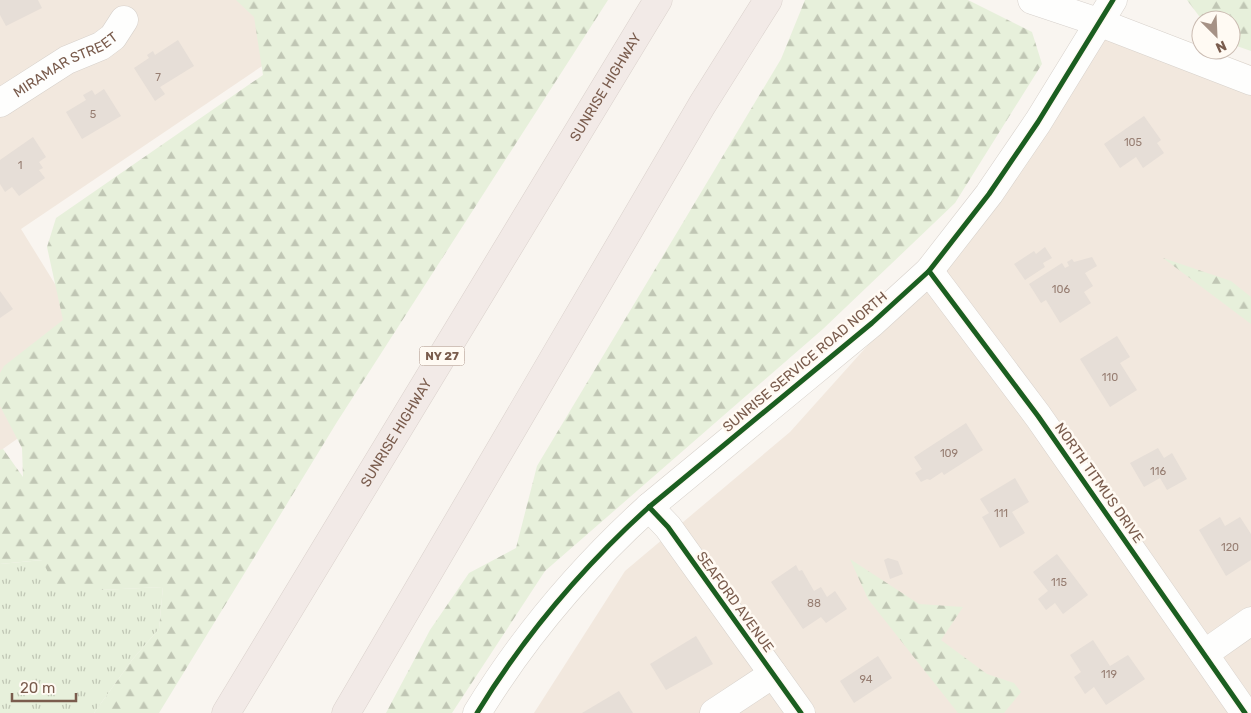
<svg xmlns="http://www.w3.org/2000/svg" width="1251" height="713" font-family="Rubik,sans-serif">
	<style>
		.residential { fill: #f2e8de }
		.grass { fill: url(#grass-tufts) }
		.forest { fill: url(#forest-firs) }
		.building { fill: #e6ded7 }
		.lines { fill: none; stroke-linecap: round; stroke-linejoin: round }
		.minor-casing { stroke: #d7d1cb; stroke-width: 29 }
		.highway-casing { stroke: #dad1cc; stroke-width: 29 }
		.minor { stroke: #fefefd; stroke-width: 28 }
		.highway { stroke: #f2eae7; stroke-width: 28 }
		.cycleway-casing { stroke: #fffaf3; stroke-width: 8 }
		.cycleway { stroke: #1b5e20; stroke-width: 5 }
		.labels { text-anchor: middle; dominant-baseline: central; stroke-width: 5; stroke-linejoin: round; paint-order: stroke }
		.number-label { font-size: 11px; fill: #977e72 }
		.shield { fill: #fffaf3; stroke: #a28b7f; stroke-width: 1 }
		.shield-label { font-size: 12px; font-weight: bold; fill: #7a5c4d }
		.street-label { font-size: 14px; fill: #7a5c4d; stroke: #fffaf3 }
	</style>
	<defs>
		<pattern id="grass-tufts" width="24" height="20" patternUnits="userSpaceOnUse" patternTransform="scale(1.25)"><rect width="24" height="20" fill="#e7f0db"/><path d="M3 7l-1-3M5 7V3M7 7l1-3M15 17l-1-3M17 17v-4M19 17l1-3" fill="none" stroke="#c0c6b4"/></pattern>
		<pattern id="forest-firs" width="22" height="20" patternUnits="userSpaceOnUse" patternTransform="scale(1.25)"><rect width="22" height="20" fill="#e7f0db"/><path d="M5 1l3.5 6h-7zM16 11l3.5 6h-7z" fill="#c0c6b4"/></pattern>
	</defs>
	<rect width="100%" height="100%" fill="#f9f5f0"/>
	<g class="residential">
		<polygon points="0,0 269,0 271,60 21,229 110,373 0,451"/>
		<polygon points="1117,15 1201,46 1201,50 1210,50 1251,65 1251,713 534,713 625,571 790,432 903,306"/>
	</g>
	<polygon class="grass" points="43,560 100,590 163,587 159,629 132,660 94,713 0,713 0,564"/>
	<g class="forest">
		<polygon points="236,0 608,0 337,422 159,713 94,713 132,660 159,629 163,587 100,590 54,585 42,560 0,564 0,450 3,449 23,477 22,448 0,406 0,373 4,366 63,320 47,247 56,218 263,75 254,17"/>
		<polygon points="805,0 968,0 1032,32 1042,64 955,203 823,329 545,571 452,713 386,713 430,630 469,573 516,548 537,466 781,59"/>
		<polygon points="1187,0 1251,0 1251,51 1231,44 1231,20 1202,20"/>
		<polygon points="1163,258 1231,281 1251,297 1251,324"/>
		<polygon points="850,559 919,604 963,607 941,640 987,674 1014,683 1021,692 1004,713 958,713 868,599"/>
	</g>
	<g class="building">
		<polygon points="0,0 38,0 42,8 6,26 0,15"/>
		<polygon points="178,40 194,66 160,87 165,94 155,101 134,68 149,58 147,55 153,51 155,55"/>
		<polygon points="104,89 121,116 82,139 66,112 86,100 83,95 92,90 95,95"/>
		<polygon points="1144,116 1161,140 1157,143 1164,153 1143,168 1136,157 1120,168 1104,144"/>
		<polygon points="33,137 46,157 39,162 43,168 39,170 45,178 19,196 12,187 5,192 0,184 0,160"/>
		<polygon points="1045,247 1052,258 1043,263 1045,267 1025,280 1014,264 1034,251 1036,254"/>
		<polygon points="1092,257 1097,266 1085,273 1093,286 1084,292 1091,303 1060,323 1046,300 1041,303 1029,284 1062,263 1065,268 1069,266 1067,262 1072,259 1074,262"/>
		<polygon points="0,291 13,309 0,318"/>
		<polygon points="1117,336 1130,357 1120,363 1137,390 1110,407 1080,359"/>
		<polygon points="966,423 983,450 944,475 942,472 930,480 927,479 921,482 915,473 922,469 914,457"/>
		<polygon points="1158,448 1164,458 1172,453 1187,479 1167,490 1160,478 1144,487 1130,463"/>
		<polygon points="1015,478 1029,502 1012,512 1025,533 1000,548 982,517 989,513 980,499"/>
		<polygon points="1220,517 1225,526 1240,517 1251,534 1251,560 1226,576 1199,530"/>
		<polygon points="1057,554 1088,595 1063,614 1055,603 1046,610 1038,599 1048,591 1033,572"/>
		<polygon points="888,558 898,561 903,574 890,579 884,560"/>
		<polygon points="796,565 799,571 802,570 814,591 821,587 827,597 835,591 847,609 826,623 821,617 803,629 771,582"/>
		<polygon points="696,636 713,664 666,690 650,664"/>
		<polygon points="1093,640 1110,666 1128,655 1145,679 1106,705 1094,687 1085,694 1074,677 1081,672 1070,655"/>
		<polygon points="878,656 892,678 854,703 840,681"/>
		<polygon points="619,691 633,713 582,713"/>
	</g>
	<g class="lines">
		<g class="minor-casing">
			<g id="minor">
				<polyline points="1032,0 1098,22 1251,81"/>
				<path id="s1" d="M0,103L67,60L101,46L113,37L124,20"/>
				<polyline points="929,271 1038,416 1245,713"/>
				<polyline points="649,507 668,527 801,713"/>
				<polyline points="1204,654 1251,621"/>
				<path d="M477,713C524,636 583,567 649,507L872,323L929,271L989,194L1038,122L1113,0"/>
				<polyline points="714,713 773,674"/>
			</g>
		</g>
		<g class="highway-casing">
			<g id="highway">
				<path id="s2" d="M226,713L658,0"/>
				<polyline points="346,713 702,105 768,0"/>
			</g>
		</g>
		<use href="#minor" class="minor"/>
		<use href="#highway" class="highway"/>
		<g class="cycleway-casing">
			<g id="cycleway">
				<polyline points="929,271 1038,416 1245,713"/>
				<polyline points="649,507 668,527 801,713"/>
				<path d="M477,713C524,636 583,567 649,507L872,323L929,271L989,194L1038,122L1113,0"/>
			</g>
		</g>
		<use href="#cycleway" class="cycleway"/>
	</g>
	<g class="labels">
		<g class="number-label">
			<text x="158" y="77">7</text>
			<text x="93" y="114">5</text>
			<text x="1133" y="142">105</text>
			<text x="20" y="165">1</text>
			<text x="1061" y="289">106</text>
			<text x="1110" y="377">110</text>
			<text x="949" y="453">109</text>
			<text x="1158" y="471">116</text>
			<text x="1001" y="513">111</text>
			<text x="1230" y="547">120</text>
			<text x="1059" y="582">115</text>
			<text x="814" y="603">88</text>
			<text x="1109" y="674">119</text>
			<text x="866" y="679">94</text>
		</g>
		<rect class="shield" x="419.5" y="346.5" width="45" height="19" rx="4"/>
		<g class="shield-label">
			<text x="442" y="356">NY 27</text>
		</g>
		<g class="street-label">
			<text stroke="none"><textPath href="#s1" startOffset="76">MIRAMAR STREET</textPath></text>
			<text stroke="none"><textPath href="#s2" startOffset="732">SUNRISE HIGHWAY</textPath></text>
			<text transform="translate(805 362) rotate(-40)">SUNRISE SERVICE ROAD NORTH</text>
			<text stroke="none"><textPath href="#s2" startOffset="328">SUNRISE HIGHWAY</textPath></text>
			<text transform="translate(1099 483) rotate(55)">NORTH TITMUS DRIVE</text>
			<text transform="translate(735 602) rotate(54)">SEAFORD AVENUE</text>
		</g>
	</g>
	<g transform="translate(1216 35) rotate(156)"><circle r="24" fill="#fffaf3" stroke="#cabbb1"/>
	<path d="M0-4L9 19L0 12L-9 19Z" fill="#a69286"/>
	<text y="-8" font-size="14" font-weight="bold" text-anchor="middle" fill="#7a5c4d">N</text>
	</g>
	<path d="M12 693v8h64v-8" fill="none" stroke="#7a5c4d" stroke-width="2.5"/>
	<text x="20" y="693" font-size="15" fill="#7a5c4d" stroke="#fffaf3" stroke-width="4" paint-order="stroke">20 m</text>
</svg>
